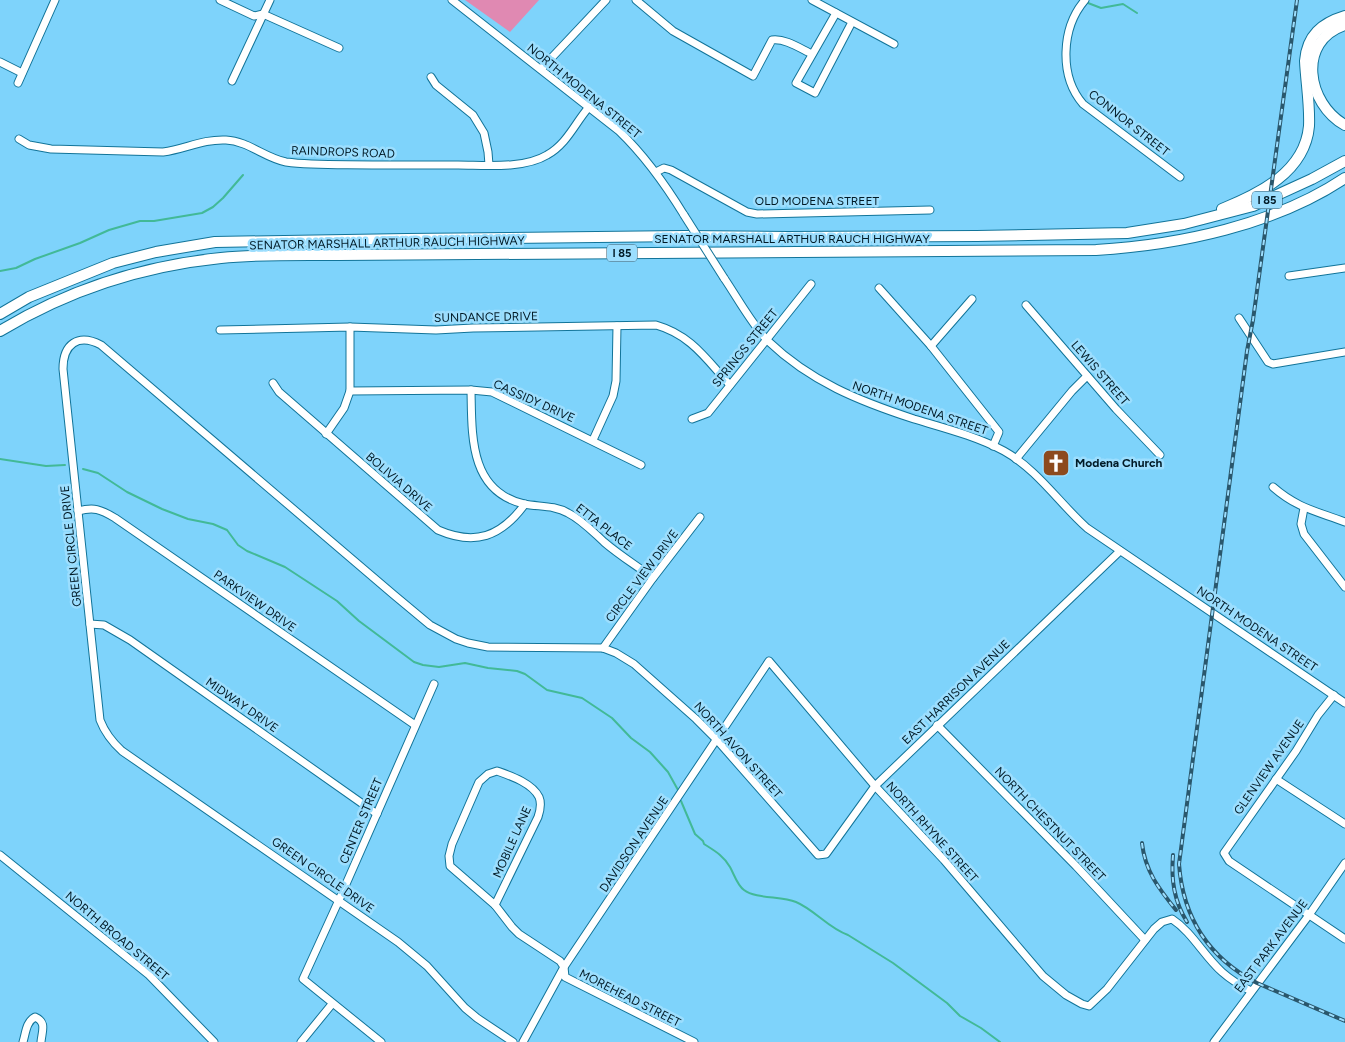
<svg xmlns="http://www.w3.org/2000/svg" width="1345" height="1042" font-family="Figtree,sans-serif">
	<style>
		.green { fill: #e089b2 }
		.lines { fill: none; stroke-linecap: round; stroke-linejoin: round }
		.stream { stroke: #42b997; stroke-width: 2 }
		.minor-casing { stroke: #127499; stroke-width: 9 }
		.highway-casing { stroke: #127499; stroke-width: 12 }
		.minor { stroke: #fff; stroke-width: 7 }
		.highway { stroke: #fff; stroke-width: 10 }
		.rail-casing { stroke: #2a576c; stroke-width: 4 }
		.rail { stroke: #9cdefe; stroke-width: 2; stroke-dasharray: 5.5; stroke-linecap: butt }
		.minor-bridge-casing { stroke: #127499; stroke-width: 9; stroke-linecap: butt }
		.minor-bridge { stroke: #fff; stroke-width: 7 }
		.labels { text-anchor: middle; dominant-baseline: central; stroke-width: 5; stroke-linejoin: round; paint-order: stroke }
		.shield { fill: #9cdefe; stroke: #305567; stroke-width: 1 }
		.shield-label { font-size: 11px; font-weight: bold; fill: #011a26 }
		.street-label { font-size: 12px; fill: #011a26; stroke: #9cdefe }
		.poi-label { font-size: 12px; font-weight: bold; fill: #011a26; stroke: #9cdefe; text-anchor: start }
	</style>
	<rect width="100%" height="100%" fill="#7ed3fb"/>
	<polygon class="green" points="465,0 539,0 510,32"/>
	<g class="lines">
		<g class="stream">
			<polyline points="1088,3 1101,8 1123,4 1137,13"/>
			<polyline points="0,271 16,268 35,259 80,243 109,230 140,221 154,221 202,213 213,207 223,198 243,175"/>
			<polyline points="0,459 46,466 65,465"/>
			<polyline points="83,469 98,473 127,492 162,509 188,519 213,524 227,530 238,545 247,551 285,567 337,601 359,621 414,662 423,665 439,667 465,663 488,668 517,671 525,674 547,690 582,698 612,718 631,738 650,752 668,772 678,790"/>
			<path d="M681,801L695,834L703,841L704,844C715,851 724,856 730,867C734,874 737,885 744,890C756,899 781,896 796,902C815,910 828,928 848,935L893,963L947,1003L960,1016L981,1028L1000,1042"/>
		</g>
		<g class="minor-casing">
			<g id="minor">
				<polyline points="220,0 254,16 263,14 339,48"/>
				<path d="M452,0L619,131C645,156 665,184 684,215"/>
				<path d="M636,0L673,31L753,76L772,40C785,38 801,49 812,54"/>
				<polyline points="812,0 894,44"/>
				<path d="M1085,0C1061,28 1059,76 1083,104L1180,177"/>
				<polyline points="836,13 796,83 815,93 852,22"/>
				<polyline points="0,62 22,73"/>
				<polyline points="541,69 606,0"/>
				<polyline points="431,77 436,85 473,115 484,133 488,152 489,165"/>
				<polyline points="232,81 270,0"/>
				<polyline points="18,83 55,0"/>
				<path d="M19,139L29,145L51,149L163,152C186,149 202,139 226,140C248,141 265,158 286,162C316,166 348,164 378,165C404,165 431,165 458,165C485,165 524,169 547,155C567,144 575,123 589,107"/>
				<polyline points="656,172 664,168 671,170 747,212 757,214 930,210"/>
				<polyline points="1289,276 1345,268"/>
				<path d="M724,278C737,297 752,325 768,341C811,382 859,401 914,419C944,428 976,436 1004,451C1038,470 1059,503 1087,528L1345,703"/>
				<polyline points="879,288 931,346 999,432 993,446"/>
				<polyline points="1026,305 1116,409 1160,455"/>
				<polyline points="1239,318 1268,362 1273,364 1345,352"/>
				<path d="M220,330L350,327L436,330L473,328L656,325C691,335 706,359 730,385"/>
				<polyline points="931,346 972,299"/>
				<path d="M273,383L279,392L438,530C475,546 501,537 525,504"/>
				<path d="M471,390C472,435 469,491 524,504C539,507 554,505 568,513C582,520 592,531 604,542C619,555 637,566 653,578"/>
				<polyline points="350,391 471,390 492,392 641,465"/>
				<polyline points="692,419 708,413 811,284"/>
				<polyline points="326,434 344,408 350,391 350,327"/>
				<polyline points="593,440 613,396 616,381 617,326"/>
				<polyline points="1016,459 1072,391 1087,376"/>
				<path d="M1273,487C1297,508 1316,511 1345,522"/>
				<polyline points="1304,508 1301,524 1304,534 1345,587"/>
				<path d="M78,511C94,507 100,509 115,518L415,725"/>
				<polyline points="90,624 104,625 130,640 377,814"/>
				<polyline points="603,648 653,578 700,517"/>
				<polyline points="1334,695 1318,715 1296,751 1224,853 1229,861 1345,939"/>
				<polyline points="937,725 1076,866 1145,940"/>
				<path d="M497,771C511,776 532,783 539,797C542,804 540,811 538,817L495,905L450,866L449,856L452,844L479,782L488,774Z"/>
				<polyline points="1276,779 1345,824"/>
				<polyline points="0,855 149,975 214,1042"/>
				<polyline points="495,905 512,927 519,934 560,961 564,967 565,977 694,1042"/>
				<path d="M23,1042C26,1032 26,1022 35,1017C47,1022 42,1031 41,1042"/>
				<polyline points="301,1042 332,1004"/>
				<polyline points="381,1042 303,979 339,900 434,684"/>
				<path d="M513,1042L477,1018L465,1008L427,966L398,942L122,751C111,741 105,733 100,720L63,369C63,344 78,333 101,345L394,595L430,625L456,639L468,643L488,647L603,648L616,653L634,664L696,719L717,740L818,855L826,854L875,786L1120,551"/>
				<path d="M523,1042L564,967L769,661L875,786L944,860L1043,976L1066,995L1082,1004L1089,1006L1107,989L1154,929L1162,922L1172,919C1192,932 1204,956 1222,972C1231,980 1241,986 1251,991"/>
				<polyline points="1214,1042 1309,915 1345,863"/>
			</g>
		</g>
		<g class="highway-casing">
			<g id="highway">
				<path d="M1345,25C1296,41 1307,104 1345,125"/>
				<path d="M1222,209C1259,194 1305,172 1309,126C1310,104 1306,82 1305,61C1307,35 1322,23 1345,16"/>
				<polyline points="0,314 29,297 113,263 156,252 215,242 407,239 685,236 788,237 977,236 1127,233 1184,224 1253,206 1312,179 1345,161"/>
				<path d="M0,331C68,290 142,266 221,258C260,254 300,255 339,255L1096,250C1179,245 1275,225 1345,178"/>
			</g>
		</g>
		<use href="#minor" class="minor"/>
		<use href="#highway" class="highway"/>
		<g class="rail-casing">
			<g id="rail">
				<path d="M1297,0L1253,320L1247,351L1179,864C1183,919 1209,958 1257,983L1345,1021"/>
				<path d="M1142,843C1145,871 1159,889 1176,910"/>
				<path d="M1173,855C1171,880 1174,901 1187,922"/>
			</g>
		</g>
		<use href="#rail" class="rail"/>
		<g class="minor-bridge-casing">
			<polyline id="minor-bridge" points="684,215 724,278"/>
		</g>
		<use href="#minor-bridge" class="minor-bridge"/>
	</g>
	<defs>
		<g id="church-square" transform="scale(1.4375)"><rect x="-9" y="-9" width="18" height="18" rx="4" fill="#8d4a1d" stroke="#9cdefe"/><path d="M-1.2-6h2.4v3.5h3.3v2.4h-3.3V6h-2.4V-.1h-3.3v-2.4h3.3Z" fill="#fff"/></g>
	</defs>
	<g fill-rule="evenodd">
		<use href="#church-square" x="1056" y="463"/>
	</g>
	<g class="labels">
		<g class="shield">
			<rect x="1252" y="191.5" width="30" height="17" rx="4"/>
			<rect x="607" y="244.5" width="30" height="17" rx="4"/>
		</g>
		<g class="shield-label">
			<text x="1267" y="200">I 85</text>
			<text x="622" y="253">I 85</text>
		</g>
		<g class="street-label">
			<text transform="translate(584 91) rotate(39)">NORTH MODENA STREET</text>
			<text transform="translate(1129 123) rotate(38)">CONNOR STREET</text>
			<text transform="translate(343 152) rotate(2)">RAINDROPS ROAD</text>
			<text x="817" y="201">OLD MODENA STREET</text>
			<text x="792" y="239">SENATOR MARSHALL ARTHUR RAUCH HIGHWAY</text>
			<text transform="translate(387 243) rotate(-1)">SENATOR MARSHALL ARTHUR RAUCH HIGHWAY</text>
			<text transform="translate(486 317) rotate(-1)">SUNDANCE DRIVE</text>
			<text transform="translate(745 348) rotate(-51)">SPRINGS STREET</text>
			<text transform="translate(1100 373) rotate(49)">LEWIS STREET</text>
			<text transform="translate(534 401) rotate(24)">CASSIDY DRIVE</text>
			<text transform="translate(920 408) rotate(19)">NORTH MODENA STREET</text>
			<text transform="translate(399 482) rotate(41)">BOLIVIA DRIVE</text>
			<text transform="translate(604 527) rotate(38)">ETTA PLACE</text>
			<text transform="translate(71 546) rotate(-96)">GREEN CIRCLE DRIVE</text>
			<text transform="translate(642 576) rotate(-53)">CIRCLE VIEW DRIVE</text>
			<text transform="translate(255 601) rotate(35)">PARKVIEW DRIVE</text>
			<text transform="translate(1257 629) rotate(34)">NORTH MODENA STREET</text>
			<text transform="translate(956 692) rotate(-44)">EAST HARRISON AVENUE</text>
			<text transform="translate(242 705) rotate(35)">MIDWAY DRIVE</text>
			<text transform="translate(738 750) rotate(48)">NORTH AVON STREET</text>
			<text transform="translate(1269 767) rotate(-55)">GLENVIEW AVENUE</text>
			<text transform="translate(361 821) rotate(-67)">CENTER STREET</text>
			<text transform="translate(1050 824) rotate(46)">NORTH CHESTNUT STREET</text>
			<text transform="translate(932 832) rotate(48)">NORTH RHYNE STREET</text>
			<text transform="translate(512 842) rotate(-66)">MOBILE LANE</text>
			<text transform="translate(634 844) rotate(-56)">DAVIDSON AVENUE</text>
			<text transform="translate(323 875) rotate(35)">GREEN CIRCLE DRIVE</text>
			<text transform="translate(117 936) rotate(40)">NORTH BROAD STREET</text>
			<text transform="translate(1271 946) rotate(-53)">EAST PARK AVENUE</text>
			<text transform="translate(630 998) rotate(27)">MOREHEAD STREET</text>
		</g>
		<g class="poi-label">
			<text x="1075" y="463">Modena Church</text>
		</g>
	</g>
</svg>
